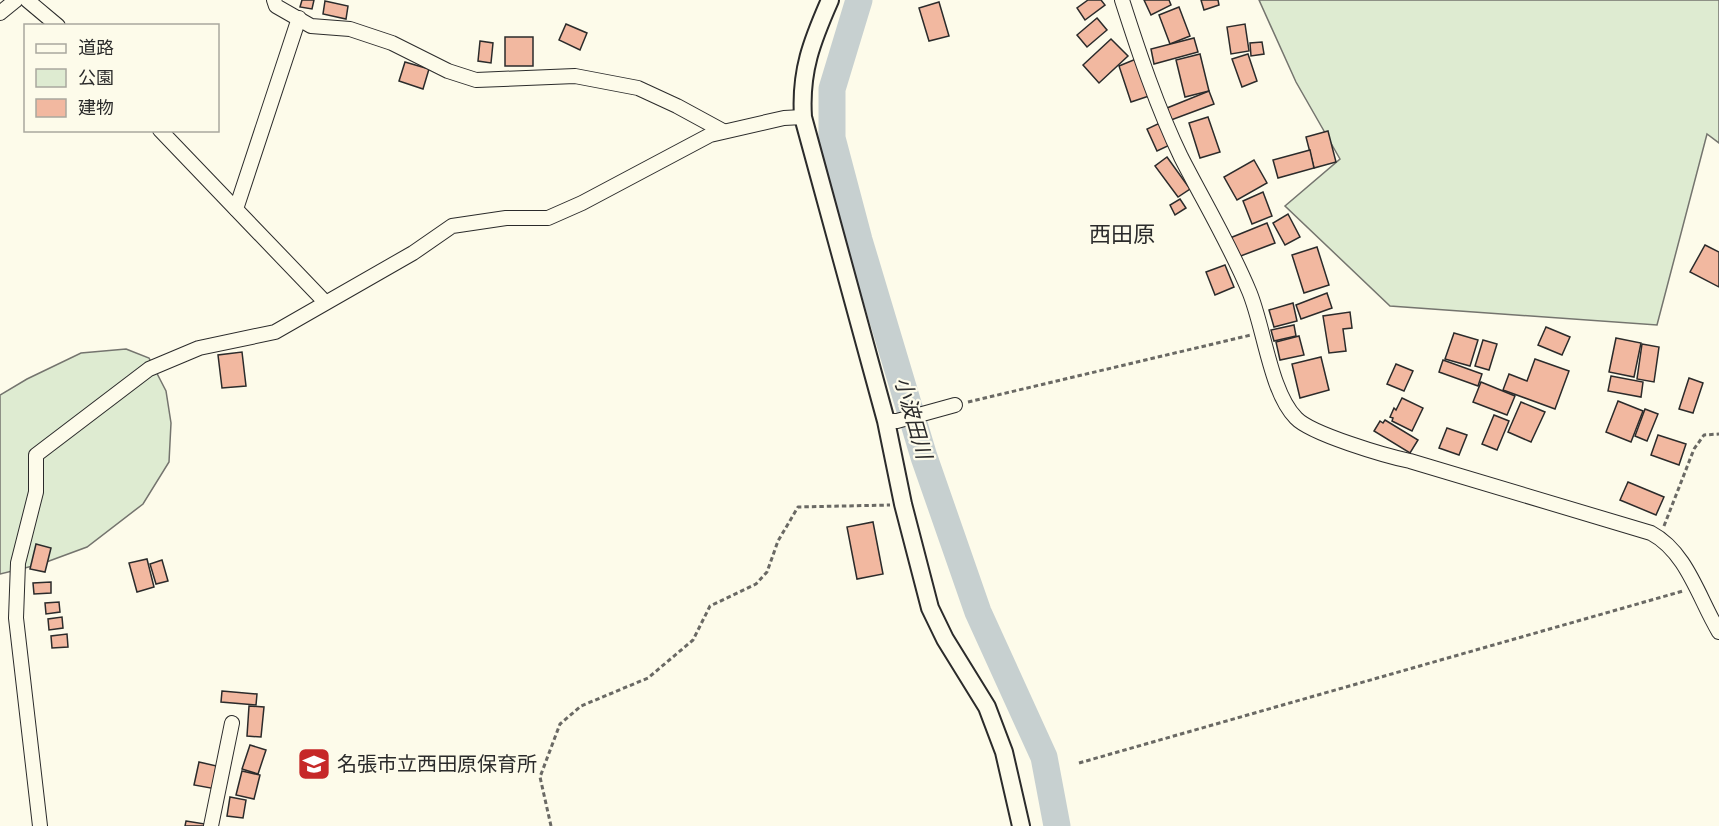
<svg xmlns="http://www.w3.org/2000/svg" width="1719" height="826" font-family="Karla,'Noto Sans JP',sans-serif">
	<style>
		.green { fill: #deebd1; stroke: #74746e; stroke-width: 1.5 }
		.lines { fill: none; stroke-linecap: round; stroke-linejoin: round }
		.river { stroke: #c7d0d0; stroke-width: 27 }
		.building { fill: #f2b8a0; stroke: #2b2b2b; stroke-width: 1.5 }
		.minor-casing { stroke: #2b2b2b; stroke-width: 16 }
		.tertiary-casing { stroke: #2b2b2b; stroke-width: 20 }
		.path { stroke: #6a6964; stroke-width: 3; stroke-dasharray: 4.5 3; stroke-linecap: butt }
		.minor { stroke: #fdfbea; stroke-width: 14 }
		.tertiary { stroke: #fdfbea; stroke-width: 16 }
		.labels { text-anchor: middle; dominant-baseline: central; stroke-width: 4.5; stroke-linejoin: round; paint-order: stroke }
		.poi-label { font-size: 20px; fill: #2b2b2b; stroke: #fdfbea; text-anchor: start }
		.water-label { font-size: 21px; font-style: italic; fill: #2b2b2b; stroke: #fdfbea }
		.quarter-label { font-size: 22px; fill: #2b2b2b; stroke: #fdfbea }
	</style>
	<rect width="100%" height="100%" fill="#fdfbea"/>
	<g class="green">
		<polygon points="1259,0 1719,0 1719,143 1707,134 1657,325 1390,306 1285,206 1340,159 1296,82"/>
		<polygon points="126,349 149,358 166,391 171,423 169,462 143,504 87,547 41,564 0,574 0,395 27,379 81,353"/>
	</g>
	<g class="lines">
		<polyline class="river" points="859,0 832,89 832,138 859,240 924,457 978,612 1044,757 1057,826"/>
	</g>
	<g class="building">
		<polygon points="302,0 314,0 312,9 300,7"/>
		<polygon points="1088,0 1101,0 1105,5 1085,20 1077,8"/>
		<polygon points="1144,0 1169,0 1171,5 1151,15"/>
		<polygon points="1201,0 1218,0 1219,5 1204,10"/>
		<polygon points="325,1 348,6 346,19 323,14"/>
		<polygon points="939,2 949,36 929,41 919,8"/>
		<polygon points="1179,7 1190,36 1170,44 1159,15"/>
		<polygon points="1097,18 1107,30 1087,47 1077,35"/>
		<polygon points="566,24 587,33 580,50 559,40"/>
		<polygon points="1245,24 1249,51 1231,54 1227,27"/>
		<rect x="505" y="37" width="28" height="29"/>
		<polygon points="1194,38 1198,52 1154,64 1151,49"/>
		<polygon points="1111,39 1128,56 1099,83 1083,65"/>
		<polygon points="480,41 493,43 491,63 478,61"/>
		<polygon points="1262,42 1264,54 1251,56 1250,43"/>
		<polygon points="1200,54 1209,91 1185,97 1176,60"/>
		<polygon points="1248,54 1257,81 1242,87 1232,59"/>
		<polygon points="1136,59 1149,96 1131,102 1119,66"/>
		<polygon points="405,62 429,69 423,89 399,81"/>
		<polygon points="1209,91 1214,104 1171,120 1167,108"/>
		<polygon points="1208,117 1220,152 1200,158 1189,123"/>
		<polygon points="1162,122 1172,144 1157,151 1147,129"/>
		<polygon points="1328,131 1336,162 1314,168 1306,137"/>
		<polygon points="1310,150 1314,168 1278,178 1273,160"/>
		<polygon points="1167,157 1190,189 1178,197 1155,166"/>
		<polygon points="1254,160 1267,183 1237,200 1224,177"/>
		<polygon points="1263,192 1272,216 1252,224 1243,201"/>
		<polygon points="1180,199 1186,208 1175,215 1170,205"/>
		<polygon points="1288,214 1300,237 1285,245 1273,223"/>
		<polygon points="1267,223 1275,243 1238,257 1230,238"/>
		<polygon points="1705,245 1719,252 1719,287 1690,272"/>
		<polygon points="1317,247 1329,285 1304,293 1292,255"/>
		<polygon points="1225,265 1234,287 1215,295 1206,272"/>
		<polygon points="1327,293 1332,308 1301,319 1296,305"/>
		<polygon points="1293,303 1297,321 1274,327 1269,310"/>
		<polygon points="1350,312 1352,328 1343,329 1346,351 1329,353 1323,316"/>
		<polygon points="1294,325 1296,336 1274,341 1271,330"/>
		<polygon points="1546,327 1570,337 1562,355 1538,345"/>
		<polygon points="1454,333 1478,340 1470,366 1445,359"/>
		<polygon points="1299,336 1304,355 1280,360 1276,342"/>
		<polygon points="1616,338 1641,343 1634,377 1609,372"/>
		<polygon points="1483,340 1497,344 1489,370 1475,366"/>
		<polygon points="1642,344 1659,347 1654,382 1637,379"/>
		<polygon points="242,352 246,386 222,388 218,355"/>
		<polygon points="1321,357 1329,390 1300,398 1292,364"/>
		<polygon points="1535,359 1569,371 1555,409 1503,390 1509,374 1527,381"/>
		<polygon points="1443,360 1482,374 1478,386 1439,372"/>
		<polygon points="1396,364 1413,371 1404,391 1387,384"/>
		<polygon points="1611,376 1643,382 1641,397 1608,391"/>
		<polygon points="1689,378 1703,383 1693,413 1679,409"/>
		<polygon points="1481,382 1515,396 1507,415 1473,402"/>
		<polygon points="1402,398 1423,408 1412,431 1392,421 1393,418 1390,417 1394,408 1396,410"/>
		<polygon points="1618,401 1643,411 1631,442 1606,432"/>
		<polygon points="1521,402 1545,412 1531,442 1508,432"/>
		<polygon points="1645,409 1658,414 1647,441 1635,436"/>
		<polygon points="1494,415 1509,421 1497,450 1482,444"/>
		<polygon points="1385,420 1418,440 1410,453 1374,431 1380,421 1383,423"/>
		<polygon points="1447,428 1467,435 1459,455 1439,448"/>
		<polygon points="1658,435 1686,444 1679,465 1651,455"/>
		<polygon points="1628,482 1664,497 1656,515 1620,500"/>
		<polygon points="873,522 883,574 857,579 847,527"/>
		<polygon points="36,544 51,548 45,572 30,569"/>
		<polygon points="147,559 154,587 137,592 129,563"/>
		<polygon points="162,560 168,581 156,584 150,564"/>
		<polygon points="51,582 51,593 34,594 33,583"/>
		<polygon points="59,602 60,612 46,614 45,603"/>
		<polygon points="62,617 63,628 49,630 48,619"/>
		<polygon points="67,634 68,647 52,648 51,636"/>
		<polygon points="222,691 257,694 256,705 221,702"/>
		<polygon points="249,706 264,707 261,737 247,736"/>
		<polygon points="250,745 266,750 258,774 242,769"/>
		<polygon points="199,762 221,767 216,789 194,785"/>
		<polygon points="242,771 260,775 254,799 236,795"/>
		<polygon points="230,797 246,800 243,818 227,816"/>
		<polygon points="186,821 205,824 204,826 185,826"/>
	</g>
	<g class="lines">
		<g class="minor-casing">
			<g id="minor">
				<polyline points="27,0 58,26"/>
				<polyline points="274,0 276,6 311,26 350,29 392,43 448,71 476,80 575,76 638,88 677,106 723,131"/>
				<path d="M1122,0C1139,53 1157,107 1181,157C1204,202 1230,245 1249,291C1264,326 1270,392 1296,418C1311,434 1386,456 1410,461L1651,533C1687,552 1699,599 1719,632"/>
				<polyline points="0,13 16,0"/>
				<polyline points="160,130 325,302"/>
				<polyline points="236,209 299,18"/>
				<polyline points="886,421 897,421 955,405"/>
				<polyline points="40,826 16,618 18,563 36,492 36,455 149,369 199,348 275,332 413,253 452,226 506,218 548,218 582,203 710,135 784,118 803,117"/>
				<polyline points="211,826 232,723"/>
			</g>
		</g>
		<g class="tertiary-casing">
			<path id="tertiary" d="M830,0C812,41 800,71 803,117L886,421L903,504L930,608L945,639L987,707L1004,752L1021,826"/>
		</g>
		<g class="path">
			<polyline points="968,402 1251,335"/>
			<polyline points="1664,526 1694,449 1704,435 1719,434"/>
			<polyline points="1079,763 1683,591"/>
			<polyline points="551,826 540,777 560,724 581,706 648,678 693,640 710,606 756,584 767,572 778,541 798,507 890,505"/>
		</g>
		<use href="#minor" class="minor"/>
		<use href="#tertiary" class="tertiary"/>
	</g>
	<defs>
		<g id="school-square" transform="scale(1.725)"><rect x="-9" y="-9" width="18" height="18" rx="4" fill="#c62828" stroke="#fdfbea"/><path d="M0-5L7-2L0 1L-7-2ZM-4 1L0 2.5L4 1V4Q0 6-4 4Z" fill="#fff"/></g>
	</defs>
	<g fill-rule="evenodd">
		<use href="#school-square" x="314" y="764"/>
	</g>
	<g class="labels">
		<g class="poi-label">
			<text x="337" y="764">名張市立西田原保育所</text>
		</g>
		<g class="water-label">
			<text transform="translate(913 418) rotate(74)">小波田川</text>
		</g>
		<g class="quarter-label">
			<text x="1122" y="235">西田原</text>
		</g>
	</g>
	<rect x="24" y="24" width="195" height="108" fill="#fdfbea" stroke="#a9a89e" stroke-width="1.5"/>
	<rect x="36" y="44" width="30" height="9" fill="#fdfbea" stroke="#a9a89e" stroke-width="1.5"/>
	<text x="78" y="54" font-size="18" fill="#2b2b2b">道路</text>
	<rect x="36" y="69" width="30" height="18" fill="#deebd1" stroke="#a9a89e" stroke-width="1.5"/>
	<text x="78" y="84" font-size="18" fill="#2b2b2b">公園</text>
	<rect x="36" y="99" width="30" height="18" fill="#f2b8a0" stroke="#a9a89e" stroke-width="1.5"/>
	<text x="78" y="114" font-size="18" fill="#2b2b2b">建物</text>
</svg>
